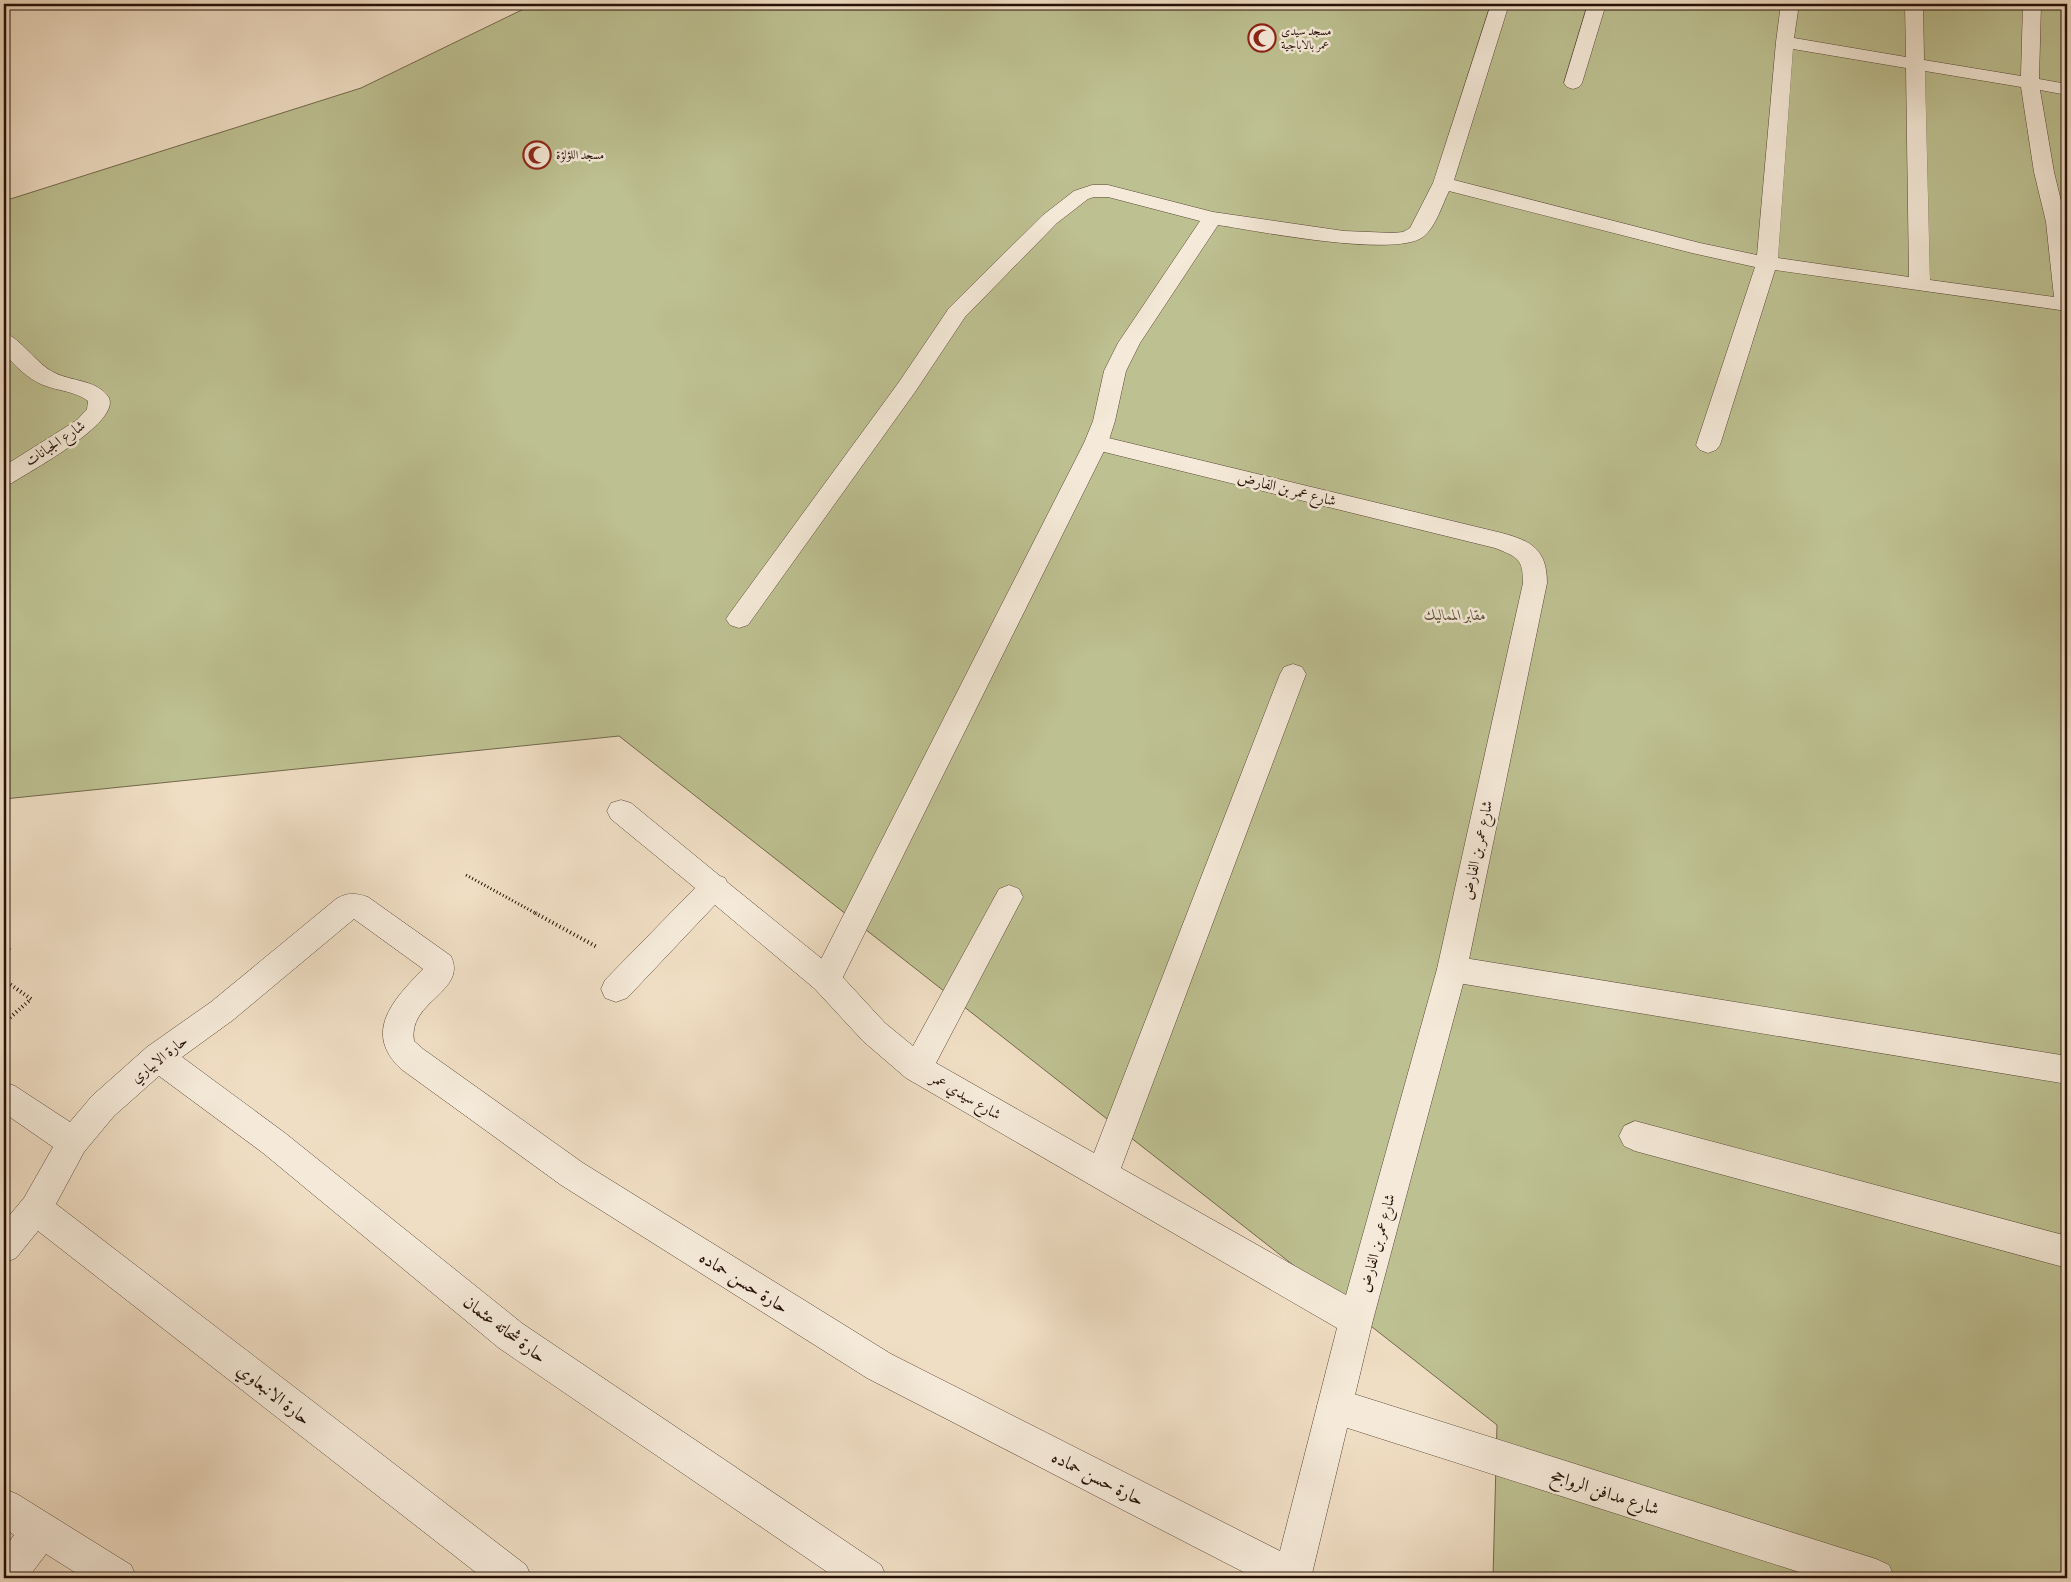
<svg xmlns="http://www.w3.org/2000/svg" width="2071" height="1582" font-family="Alegreya,Amiri,serif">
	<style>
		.green { fill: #bdc091; stroke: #72684c }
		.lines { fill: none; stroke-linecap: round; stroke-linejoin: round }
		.lane-casing { stroke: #584437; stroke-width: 1 }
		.street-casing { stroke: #584437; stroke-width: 1 }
		.path-far1 { stroke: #261008; stroke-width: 3; stroke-dasharray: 1 2.5; stroke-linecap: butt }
		.path { stroke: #261008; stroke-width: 4; stroke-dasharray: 1 3; stroke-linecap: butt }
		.lane { fill: #f5ead9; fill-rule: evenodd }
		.street { fill: #f5ead9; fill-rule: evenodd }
		.labels { text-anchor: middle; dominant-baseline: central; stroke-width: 5; stroke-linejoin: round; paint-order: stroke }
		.far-poi-label { font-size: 12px; fill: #261008; stroke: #f5ead9; text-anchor: start }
		.street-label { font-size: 15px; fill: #261008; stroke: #f5ead9 }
		.park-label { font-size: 15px; font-style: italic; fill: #5b4e38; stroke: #f5ead9 }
		.near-street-label { font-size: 18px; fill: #261008; stroke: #f5ead9 }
	</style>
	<rect width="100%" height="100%" fill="#f0dec4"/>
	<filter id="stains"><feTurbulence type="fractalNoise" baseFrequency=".004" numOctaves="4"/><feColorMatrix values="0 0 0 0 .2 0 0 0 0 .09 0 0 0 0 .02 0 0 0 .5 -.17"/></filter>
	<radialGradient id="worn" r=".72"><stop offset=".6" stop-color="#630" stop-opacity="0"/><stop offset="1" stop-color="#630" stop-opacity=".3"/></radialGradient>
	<polygon class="green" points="534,4 2067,4 2067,1578 1493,1578 1497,1425 619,736 4,799 4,201 361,88"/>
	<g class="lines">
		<g class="lane-casing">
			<g id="lane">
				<path d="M1491,4H1509L1454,180L1700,243L1757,255L1776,42L1781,4H1799L1794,38L1906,57L1905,4H1923L1924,60L2021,76L2023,4H2041L2039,79L2067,84V95L2040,90L2054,172L2065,217H2067V311L1775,270L1720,445L1716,450L1708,453L1700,450L1696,445L1755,267L1692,253L1449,191C1442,205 1436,227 1423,237C1394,258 1257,231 1218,225L1140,343L1126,371L1115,421L1108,443L837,989L826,993L815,989L811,980L815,971L1084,443L1093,421L1104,371L1118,343L1200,221L1108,197H1094L1088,199L1057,223L965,317L915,392L748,625L739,628L730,625L726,619L730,613L899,382L949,308L1043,215L1074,191L1092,185H1108L1213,212L1344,231L1393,233L1403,232L1410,228L1433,183ZM1793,49L1906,68L1909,277L1778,258ZM1925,71L2021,87L2034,172L2046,222L2054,297L1930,280Z"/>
				<polygon points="1588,4 1606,4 1582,83 1579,87 1573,89 1567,87 1564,83"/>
				<path d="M4,333C21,338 36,364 55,373C71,381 95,380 107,395C128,419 30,471 12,483L4,485V466L77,420L87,409L88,401C75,391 58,391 43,385C27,378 15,366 4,353Z"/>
				<polygon points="1452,956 2067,1056 2067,1084 1452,982 1441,978 1437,969 1441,960"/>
				<polygon points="1635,1121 2067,1236 2067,1268 1635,1151 1624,1146 1619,1136 1624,1126"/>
				<polygon points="1335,1388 1876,1559 1889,1565 1895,1578 1818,1578 1335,1424 1322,1419 1317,1406 1322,1393"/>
			</g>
		</g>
		<g class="street-casing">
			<g id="street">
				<path d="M1096,435L1502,533C1532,541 1547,550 1547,583L1467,969L1373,1320L1311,1578H1255L867,1378L561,1185L401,1069C362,1032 394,999 423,969L354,919L233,1020L182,1057L285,1133L523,1324L881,1565L887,1578H836L499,1348L263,1153L159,1076L114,1116L84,1152L56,1204L526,1565L532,1578H483L38,1231L16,1258L4,1263V1222L24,1198L53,1147L4,1113V1082L15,1086L70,1122L92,1096L147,1047L211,1002L336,899C348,892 355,893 368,897L451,956C468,992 407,1001 414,1041L423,1049L583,1163L891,1354L1280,1551L1337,1328L906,1078L863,1041L815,989L715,905L627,998L616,1002L605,998L601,989L605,980L695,888L611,819L607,811L611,803L621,800L631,803L720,876L725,878L727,882L837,971L885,1023L913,1046L999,889L1009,885L1019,889L1023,897L936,1063L1094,1153L1280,674L1284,667L1293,664L1302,667L1306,674L1121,1168L1346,1295L1437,969L1523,583C1523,558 1517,557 1495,548L1088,448L1084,443L1088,438Z"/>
				<polygon points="4,1489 17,1494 131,1565 137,1578 84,1578 46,1554 28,1578 4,1578 4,1549 14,1535 4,1528"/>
			</g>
		</g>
		<polyline class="path-far1" points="466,875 537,914"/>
		<g class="path">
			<polyline points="535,913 597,947"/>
			<polyline points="4,943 10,947 4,953"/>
			<polyline points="4,980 31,999 4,1023"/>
		</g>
		<use href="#lane" class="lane"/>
		<use href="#street" class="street"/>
	</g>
	<defs>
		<g id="mosque-ring" transform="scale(1.4375)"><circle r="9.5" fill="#f5ead9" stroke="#8f2418" stroke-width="1.5"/><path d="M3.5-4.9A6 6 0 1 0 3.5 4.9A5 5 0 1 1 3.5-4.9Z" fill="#8f2418"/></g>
	</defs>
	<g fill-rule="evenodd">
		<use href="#mosque-ring" x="1262" y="38"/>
		<use href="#mosque-ring" x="537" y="155"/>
	</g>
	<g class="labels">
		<g class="far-poi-label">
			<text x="1281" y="31">مسجد سيدى<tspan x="1281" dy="14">عمر بالاباجية</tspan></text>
			<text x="556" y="155">مسجد اللؤلؤة</text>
		</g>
		<g class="street-label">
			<text transform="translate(55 443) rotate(-34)">شارع الجبانات</text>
			<text transform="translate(1287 489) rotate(14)">شارع عمر بن الفارض</text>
			<text transform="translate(1477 850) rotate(-78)">شارع عمر بن الفارض</text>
			<text transform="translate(159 1059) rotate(-38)">حارة الابياري</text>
			<text transform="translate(966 1096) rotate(30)">شارع سيدي عمر</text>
			<text transform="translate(1377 1243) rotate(-75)">شارع عمر بن الفارض</text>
		</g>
		<g class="park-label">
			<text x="1455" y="615">مقابر المماليك</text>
		</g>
		<g class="near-street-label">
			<text transform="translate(744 1282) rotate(32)">حارة حسن حماده</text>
			<text transform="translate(505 1329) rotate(37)">حارة شحاته عثمان</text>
			<text transform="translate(274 1394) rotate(38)">حارة الانبعاوي</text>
			<text transform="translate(1098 1478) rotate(27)">حارة حسن حماده</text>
			<text transform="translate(1605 1492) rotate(18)">شارع مدافن الرواجح</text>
		</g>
	</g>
	<rect width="2071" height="1582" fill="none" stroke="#f0dec4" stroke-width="20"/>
	<rect x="5" y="5" width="2061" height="1572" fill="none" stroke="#261008" stroke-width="2.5"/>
	<rect x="10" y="10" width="2051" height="1562" fill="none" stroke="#261008"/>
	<rect width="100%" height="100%" filter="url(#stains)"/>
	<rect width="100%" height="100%" fill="url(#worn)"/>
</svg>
